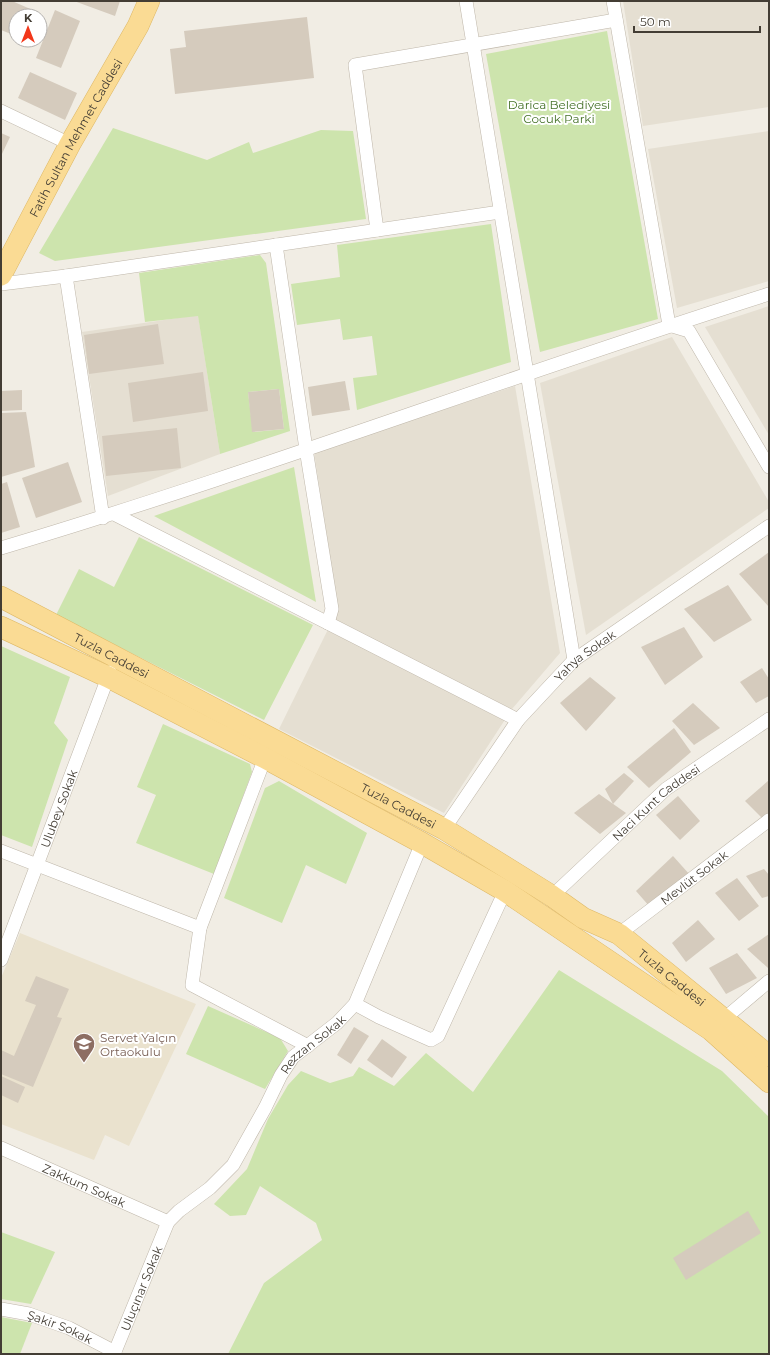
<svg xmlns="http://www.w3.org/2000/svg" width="770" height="1355" font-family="Montserrat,sans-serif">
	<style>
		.residential { fill: #e5dfd2 }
		.education { fill: #eae2ce }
		.green { fill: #cde4ad; fill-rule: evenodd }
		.building { fill: #d5cbbd }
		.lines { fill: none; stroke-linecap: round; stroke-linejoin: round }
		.street-casing { stroke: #bfb7aa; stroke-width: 14 }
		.primary-casing { stroke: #deb865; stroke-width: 22 }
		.street { stroke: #fff; stroke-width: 13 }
		.primary { stroke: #fadb94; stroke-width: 21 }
		.labels { text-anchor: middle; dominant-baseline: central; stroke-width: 4; stroke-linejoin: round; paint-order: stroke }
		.park-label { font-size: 12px; fill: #46722a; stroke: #fff }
		.street-label { font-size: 12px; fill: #433d34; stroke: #fff }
		.education-label { font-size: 12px; fill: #785e54; stroke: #fff; text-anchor: start }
	</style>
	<rect width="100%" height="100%" fill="#f1ede4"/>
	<g class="residential">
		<polygon points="623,1 769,1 769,107 643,126"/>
		<polygon points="769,131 769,281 677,308 648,149"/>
		<polygon points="769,306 769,435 705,327"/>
		<polygon points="198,315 220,454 108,496 82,332"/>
		<polygon points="672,337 769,502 769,508 586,635 540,383"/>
		<polygon points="515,386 560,653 512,709 444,813 279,729 338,609 314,452"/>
	</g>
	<polygon class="education" points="20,933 196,1004 129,1146 105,1135 94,1160 1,1124 1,978"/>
	<g class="green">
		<polygon points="607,31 658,319 540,352 486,54"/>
		<polygon points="113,128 207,160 249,142 253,153 321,130 353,131 366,219 55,261 39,253"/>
		<polygon points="491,224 511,362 357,410 353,378 377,375 372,336 343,340 340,319 297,325 291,284 340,277 337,245"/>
		<path d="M260,255L266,263L290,431L220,454L198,316L145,322L139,273ZM279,389L284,429L253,432L248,392Z"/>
		<polygon points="294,467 316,602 154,516"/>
		<polygon points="139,537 313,625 264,720 56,615 79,569 114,587"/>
		<polygon points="1,646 70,677 54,723 68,740 32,847 1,835"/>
		<polygon points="163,724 250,764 252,772 214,874 136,843 156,795 137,787"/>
		<polygon points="279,781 367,833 346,884 306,865 282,923 224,898 265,788"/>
		<polygon points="559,970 722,1071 769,1117 769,1354 228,1354 264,1283 322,1240 316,1223 260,1186 246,1215 230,1216 214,1204 247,1169 268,1119 288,1085 301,1071 330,1083 353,1076 359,1067 394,1086 426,1053 473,1092"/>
		<polygon points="208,1006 280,1038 288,1051 265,1089 186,1054"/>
		<polygon points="1,1232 55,1252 31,1304 1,1299"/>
		<polygon points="1,1317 32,1323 20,1354 1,1354"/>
	</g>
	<g class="building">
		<polygon points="1,1 12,1 35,11 33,16 16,16 16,36 1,30"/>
		<polygon points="74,1 120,1 115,16"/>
		<polygon points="55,10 80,21 61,68 36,58"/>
		<polygon points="307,17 314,78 175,94 170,49 186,47 184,31"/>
		<polygon points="30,72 77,93 65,120 18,98"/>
		<polygon points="1,133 10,137 1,156"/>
		<polygon points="158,324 164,364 89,374 84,335"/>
		<polygon points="203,372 208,411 133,422 128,383"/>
		<polygon points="345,381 350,410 312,416 308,387"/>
		<polygon points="279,389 284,429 252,432 248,392"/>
		<polygon points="22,390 22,410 1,411 1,391"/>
		<polygon points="26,412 35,467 1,477 1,413"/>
		<polygon points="177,428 181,468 106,476 102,436"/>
		<polygon points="68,462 82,502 36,518 22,478"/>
		<polygon points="7,482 20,527 1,533 1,484"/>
		<polygon points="769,552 769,607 739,574"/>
		<polygon points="728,585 752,620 714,642 684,609"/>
		<polygon points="684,627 703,657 665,685 641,647"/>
		<polygon points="762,668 769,679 769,696 756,703 740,682"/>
		<polygon points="590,677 616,698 586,731 560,703"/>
		<polygon points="693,703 720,728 694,745 672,721"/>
		<polygon points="674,728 691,752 649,788 627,767"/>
		<polygon points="624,773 634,781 613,804 605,789"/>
		<polygon points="769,780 769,814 763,819 745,801"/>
		<polygon points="599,794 626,813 600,834 574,813"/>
		<polygon points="678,796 700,821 680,840 656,815"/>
		<polygon points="673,856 690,875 650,907 636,891"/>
		<polygon points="764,869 769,875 769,896 762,898 746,876"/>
		<polygon points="737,878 759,906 739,921 715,893"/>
		<polygon points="698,920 715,939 686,962 672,943"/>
		<polygon points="769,934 769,968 768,968 747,949"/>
		<polygon points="737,953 757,978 726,994 709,968"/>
		<polygon points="36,976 69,989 57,1017 62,1018 33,1087 1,1074 1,1050 14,1056 36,1005 25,1001"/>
		<polygon points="354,1027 369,1036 351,1064 337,1055"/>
		<polygon points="382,1039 407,1057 392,1078 367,1060"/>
		<polygon points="1,1076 25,1087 18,1103 1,1095"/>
		<polygon points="748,1211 761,1233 686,1280 673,1258"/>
	</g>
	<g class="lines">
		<g class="street-casing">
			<g id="street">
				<polyline points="466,1 574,660"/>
				<polyline points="613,1 669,325 689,331 769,467"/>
				<polyline points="1,111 70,144"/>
				<polyline points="377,230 355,65 616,20"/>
				<polyline points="276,245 306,449 332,609 328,623"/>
				<polyline points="66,276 500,212"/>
				<polyline points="1,284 66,276 103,518"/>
				<polyline points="114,514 518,720"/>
				<path d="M1,548C259,471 512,375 769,294"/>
				<polyline points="265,758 200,928 192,985 308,1046"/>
				<path id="s1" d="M444,829L518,720L574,660L769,526"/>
				<polyline points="1,851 200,928"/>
				<path id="s2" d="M552,896L666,789L769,719"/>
				<path id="s3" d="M619,934L769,820"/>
				<path id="s4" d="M1,960L110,672"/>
				<polyline points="355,1004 379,1017 431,1040 438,1036 505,891"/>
				<polyline points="724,1019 769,981"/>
				<path id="s5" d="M1,1148L168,1222"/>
				<path id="s6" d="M1,1309L29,1314L69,1328L115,1352"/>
				<path id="s7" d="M114,1354L168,1222L179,1211L210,1188L233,1165L265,1108L281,1075L293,1057L337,1023L355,1004L422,843"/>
			</g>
		</g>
		<g class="primary-casing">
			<g id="primary">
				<path id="s8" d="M1,275L70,144L138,26L149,1"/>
				<path id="s9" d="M1,597L444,829L552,896L583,918L619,934L769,1056"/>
				<polyline points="1,627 108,677 265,758 422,843 505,891 711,1030 769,1082"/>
			</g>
		</g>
		<use href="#street" class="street"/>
		<use href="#primary" class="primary"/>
	</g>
	<defs>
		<g id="school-pin" transform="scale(1.15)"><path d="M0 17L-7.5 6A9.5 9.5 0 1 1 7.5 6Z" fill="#8d6e63" stroke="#fff"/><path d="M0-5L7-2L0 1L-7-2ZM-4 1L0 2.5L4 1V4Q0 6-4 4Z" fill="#fff"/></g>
	</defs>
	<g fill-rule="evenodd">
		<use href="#school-pin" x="84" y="1044"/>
	</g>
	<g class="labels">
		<g class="park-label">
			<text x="559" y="104">Darica Belediyesi<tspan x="559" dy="14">Cocuk Parki</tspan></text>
		</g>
		<g class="street-label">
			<text stroke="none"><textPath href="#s8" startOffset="156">Fatih Sultan Mehmet Caddesi</textPath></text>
			<text stroke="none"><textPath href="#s9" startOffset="125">Tuzla Caddesi</textPath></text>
			<text stroke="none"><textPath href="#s1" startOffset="225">Yahya Sokak</textPath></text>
			<text stroke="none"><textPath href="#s2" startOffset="140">Naci Kunt Caddesi</textPath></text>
			<text stroke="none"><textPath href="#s9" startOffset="449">Tuzla Caddesi</textPath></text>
			<text stroke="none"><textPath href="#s4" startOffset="162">Ulubey Sokak</textPath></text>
			<text stroke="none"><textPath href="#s3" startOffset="94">Mevlüt Sokak</textPath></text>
			<text stroke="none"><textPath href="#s9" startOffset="773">Tuzla Caddesi</textPath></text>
			<text stroke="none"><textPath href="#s7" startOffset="376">Rezzan Sokak</textPath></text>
			<text stroke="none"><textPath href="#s5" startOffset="91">Zakkum Sokak</textPath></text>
			<text stroke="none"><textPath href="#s7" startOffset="71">Uluçınar Sokak</textPath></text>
			<text stroke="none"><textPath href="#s6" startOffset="62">Şakir Sokak</textPath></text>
		</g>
		<g class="education-label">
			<text x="100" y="1037">Servet Yalçın<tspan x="100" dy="14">Ortaokulu</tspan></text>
		</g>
	</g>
	<rect width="770" height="1355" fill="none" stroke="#433d34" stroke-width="4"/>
	<g transform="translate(28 28)"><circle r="19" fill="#ffffff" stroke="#b4b1ae"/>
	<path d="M0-3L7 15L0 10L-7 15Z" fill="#f2371a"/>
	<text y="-6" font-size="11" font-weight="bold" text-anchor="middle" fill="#433d34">K</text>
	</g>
	<path d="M634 26v6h126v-6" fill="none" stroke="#433d34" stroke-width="2"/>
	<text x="640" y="26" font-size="12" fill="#433d34" stroke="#ffffff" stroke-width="3" paint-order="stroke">50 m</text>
</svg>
